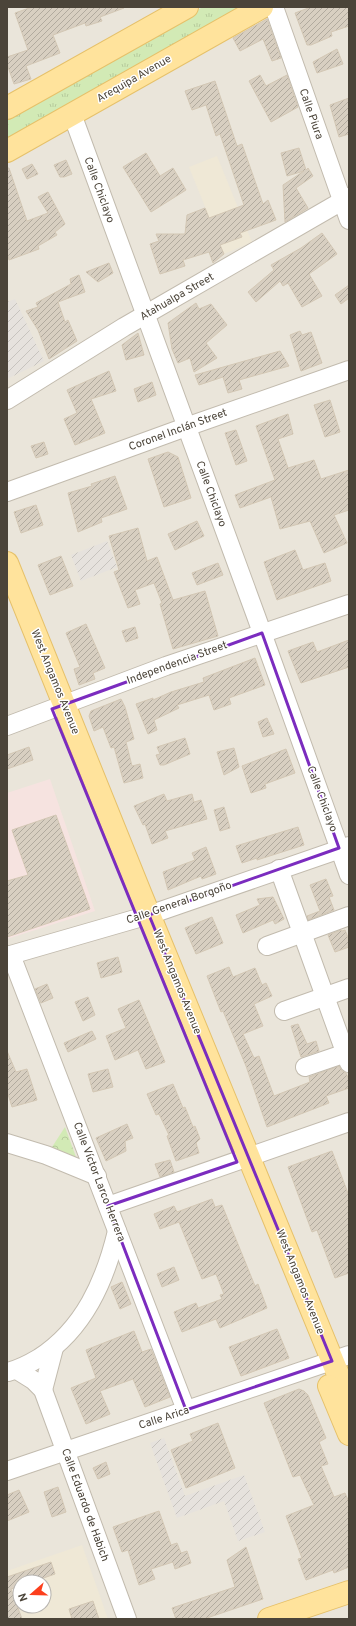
<svg xmlns="http://www.w3.org/2000/svg" width="356" height="1626" font-family="Overpass,sans-serif">
	<style>
		.residential { fill: #eae5da; fill-rule: evenodd }
		.industrial { fill: url(#industrial-furrows) }
		.education { fill: #efe8d6; fill-rule: evenodd }
		.medical { fill: #f6e3e0 }
		.grass { fill: url(#grass-tufts) }
		.park { fill: url(#park-crowns) }
		.building { fill: url(#building-hatch); stroke: #d3c7b4 }
		.lines { fill: none; stroke-linecap: round; stroke-linejoin: round }
		.minor-casing { stroke: #c2bbae; stroke-width: 20 }
		.major-casing { stroke: #e6c16a; stroke-width: 24 }
		.minor { stroke: #fff; stroke-width: 18 }
		.major { stroke: #ffe39c; stroke-width: 22 }
		.marked { fill: none; stroke: #7b2cbf; stroke-width: 3; stroke-linejoin: round }
		.labels { text-anchor: middle; dominant-baseline: central; stroke-width: 3; stroke-linejoin: round; paint-order: stroke }
		.street-label { font-size: 11px; fill: #4b4439; stroke: #fff }
	</style>
	<defs>
		<pattern id="industrial-furrows" width="10" height="10" patternUnits="userSpaceOnUse"><rect width="10" height="10" fill="#e6e2dd"/><path d="M-1 1l2-2M0 10L10 0M9 11l2-2" fill="none" stroke="#c7c3be"/></pattern>
		<pattern id="grass-tufts" width="24" height="20" patternUnits="userSpaceOnUse"><rect width="24" height="20" fill="#d2eab5"/><path d="M3 7l-1-3M5 7V3M7 7l1-3M15 17l-1-3M17 17v-4M19 17l1-3" fill="none" stroke="#b6ca9c"/></pattern>
		<pattern id="park-crowns" width="20" height="18" patternUnits="userSpaceOnUse"><rect width="20" height="18" fill="#d2eab5"/><path d="M2 6a3 3 0 1 1 6 0M12 15a3 3 0 1 1 6 0" fill="none" stroke="#b6ca9c"/></pattern>
		<pattern id="building-hatch" width="6" height="6" patternUnits="userSpaceOnUse"><rect width="6" height="6" fill="#d8cfc1"/><path d="M-1 1l2-2M0 6l6-6M5 7l2-2" fill="none" stroke="#b1aa9e"/></pattern>
	</defs>
	<rect width="100%" height="100%" fill="#f6f3ec"/>
	<path class="residential" d="M7,7H349V1619H7ZM20,1582H44V1606H20Z"/>
	<g class="industrial">
		<polygon points="15,299 44,361 7,379 7,302"/>
		<polygon points="107,541 117,567 81,581 71,555"/>
		<polygon points="164,1438 185,1496 244,1475 265,1532 238,1541 224,1501 177,1518 150,1443"/>
	</g>
	<g class="education">
		<polygon points="217,156 252,242 224,254 189,167"/>
		<path d="M82,1545L108,1619H23L7,1571ZM20,1582H44V1606H20Z"/>
	</g>
	<polygon class="medical" points="50,779 95,911 7,939 7,793"/>
	<polygon class="grass" points="203,7 247,7 7,145 7,116"/>
	<polygon class="park" points="65,1127 76,1157 52,1147"/>
	<g class="building">
		<polygon points="32,7 124,7 124,8 100,17 102,21 86,26 85,23 53,35 60,53 26,66 31,79 14,84 7,64 7,57 28,50 15,13"/>
		<polygon points="311,7 349,7 349,26 331,32 332,36 311,45 307,45 295,13"/>
		<polygon points="267,19 281,58 272,61 263,39 240,51 233,38"/>
		<polygon points="337,49 343,64 317,73 313,62"/>
		<polygon points="260,75 266,86 287,75 298,107 271,122 249,81"/>
		<polygon points="215,81 237,146 242,144 263,204 268,200 276,220 240,233 242,237 220,245 224,254 213,263 209,252 183,260 185,266 160,274 150,244 159,241 156,234 185,234 187,215 205,208 209,218 244,205 220,134 216,136 206,105 192,110 185,91"/>
		<polygon points="349,98 349,134 339,137 330,105"/>
		<polygon points="299,148 306,170 308,168 313,176 296,188 308,208 285,222 283,185 304,171 287,176 281,153"/>
		<polygon points="146,153 160,176 173,168 186,190 151,212 123,167"/>
		<polygon points="66,160 72,174 64,177 60,177 54,165"/>
		<polygon points="32,164 38,174 27,179 22,169"/>
		<polygon points="7,168 9,168 27,221 48,213 38,197 48,192 65,224 55,232 57,235 38,246 39,249 9,260 7,252"/>
		<polygon points="322,233 337,254 309,274 322,296 302,307 288,283 283,286 280,281 256,302 248,292 274,270 271,265 301,248"/>
		<polygon points="109,263 113,273 98,282 86,272"/>
		<polygon points="79,275 85,292 58,302 65,322 68,320 77,341 49,359 38,330 26,311 38,307 36,303 71,284 70,279"/>
		<polygon points="349,285 349,298 341,304 335,295"/>
		<polygon points="196,303 199,309 211,304 227,325 206,343 217,358 194,372 190,358 178,363 172,349 168,323"/>
		<polygon points="300,331 302,335 311,332 322,363 301,371 290,335"/>
		<polygon points="138,333 144,355 126,360 122,345"/>
		<polygon points="280,351 289,366 239,380 242,389 228,393 223,377 199,385 195,375"/>
		<polygon points="109,371 116,391 91,399 105,433 75,445 64,419 77,413 67,390"/>
		<polygon points="152,382 156,395 138,402 134,389"/>
		<polygon points="330,400 340,432 325,437 314,405"/>
		<polygon points="288,414 293,434 278,439 288,468 314,460 321,479 349,470 349,510 334,515 347,543 324,553 310,521 280,529 271,497 240,508 235,495 275,480 256,426"/>
		<polygon points="236,430 247,461 236,465 225,433"/>
		<polygon points="44,442 48,454 36,458 31,446"/>
		<polygon points="168,452 178,457 191,498 164,507 148,459"/>
		<polygon points="115,476 127,509 101,518 102,522 78,532 68,493 92,486 91,484"/>
		<polygon points="36,505 43,525 21,533 14,512"/>
		<polygon points="197,521 204,536 175,550 168,534"/>
		<polygon points="138,528 147,561 157,557 173,600 205,591 218,636 173,649 160,604 162,603 154,583 135,590 140,604 128,608 114,572 119,570 109,536"/>
		<polygon points="295,550 303,570 325,563 331,581 277,600 264,562"/>
		<polygon points="61,556 73,586 50,595 38,565"/>
		<polygon points="218,563 223,575 197,585 192,573"/>
		<polygon points="86,624 105,668 93,673 95,679 79,685 74,669 80,667 66,633"/>
		<polygon points="135,627 138,638 126,642 122,631"/>
		<polygon points="349,640 349,667 301,683 288,651 313,642 317,652"/>
		<polygon points="255,658 265,685 229,698 231,704 214,710 209,695 177,705 179,708 154,720 157,730 148,734 136,704 153,698 153,700 171,692 204,682 203,678"/>
		<polygon points="121,699 125,707 134,739 126,742 132,766 140,764 143,778 124,783 114,747 111,748 103,727 94,731 89,716 91,711"/>
		<polygon points="267,718 274,734 263,737 258,722"/>
		<polygon points="185,738 190,754 164,765 160,765 156,755 160,754 157,747"/>
		<polygon points="29,747 33,760 7,769 7,755"/>
		<polygon points="234,748 239,767 224,775 217,752"/>
		<polygon points="286,749 295,773 265,784 266,788 251,793 242,766"/>
		<polygon points="164,794 167,801 192,794 194,802 201,800 207,819 165,831 168,838 152,844 145,824 143,825 134,806"/>
		<polygon points="224,807 230,828 220,831 214,810"/>
		<polygon points="56,815 90,909 7,937 7,881 28,875 12,830"/>
		<polygon points="298,827 304,845 257,860 257,858 242,863 236,846"/>
		<polygon points="206,847 216,874 202,879 201,876 168,890 163,872 195,860 192,853"/>
		<polygon points="326,879 333,896 329,897 334,910 308,920 307,916 320,911 310,885"/>
		<polygon points="273,897 284,919 275,924 273,920 243,933 236,915 260,905 257,899"/>
		<polygon points="212,917 223,943 196,954 185,928"/>
		<polygon points="341,930 342,931 345,930 349,940 349,947 335,952 328,935"/>
		<polygon points="118,957 122,972 101,978 97,963"/>
		<polygon points="229,967 233,977 255,968 262,985 266,983 272,996 254,1004 263,1026 243,1034 254,1058 259,1056 274,1096 310,1082 309,1077 339,1066 342,1071 346,1073 349,1080 349,1088 326,1096 329,1103 267,1127 246,1066 223,1011 221,1012 207,976"/>
		<polygon points="47,984 53,998 41,1003 35,989"/>
		<polygon points="88,997 95,1015 83,1021 75,1002"/>
		<polygon points="139,1000 165,1062 146,1069 138,1050 115,1060 106,1036 126,1028 118,1009"/>
		<polygon points="298,1024 307,1044 316,1041 319,1051 301,1057 291,1026"/>
		<polygon points="92,1031 96,1039 68,1052 64,1043"/>
		<polygon points="7,1051 16,1072 27,1069 37,1100 12,1107 7,1091"/>
		<polygon points="108,1069 113,1087 93,1092 88,1074"/>
		<polygon points="173,1084 183,1108 185,1107 193,1127 195,1126 200,1139 196,1143 199,1153 176,1161 167,1136 169,1135 159,1114 156,1115 147,1094"/>
		<polygon points="127,1124 133,1138 125,1141 126,1151 106,1161 96,1138"/>
		<polygon points="332,1151 349,1196 349,1273 335,1278 317,1230 312,1232 288,1167"/>
		<polygon points="170,1160 174,1172 160,1177 155,1164"/>
		<polygon points="212,1199 215,1207 222,1205 255,1286 258,1284 267,1308 220,1328 216,1319 182,1332 174,1312 196,1303 198,1308 222,1299 220,1295 224,1294 216,1274 202,1279 179,1222 160,1229 154,1214 174,1206 177,1212"/>
		<polygon points="174,1267 179,1280 162,1287 157,1274"/>
		<polygon points="122,1282 131,1304 120,1309 111,1287"/>
		<polygon points="277,1329 289,1358 241,1376 229,1347"/>
		<polygon points="134,1331 142,1352 151,1349 170,1397 145,1407 133,1379 100,1391 110,1414 86,1424 71,1388 96,1378 86,1350"/>
		<polygon points="299,1389 304,1391 308,1395 326,1438 319,1442 328,1464 321,1466 334,1497 345,1493 349,1502 349,1567 334,1573 333,1570 306,1580 298,1559 302,1558 286,1516 314,1505 300,1475 293,1477 264,1403"/>
		<polygon points="218,1423 235,1468 186,1488 171,1450 193,1441 190,1434"/>
		<polygon points="106,1462 110,1474 98,1479 93,1468"/>
		<polygon points="58,1487 66,1512 52,1517 44,1492"/>
		<polygon points="19,1490 29,1512 7,1521 7,1495"/>
		<polygon points="159,1511 171,1545 177,1543 181,1553 187,1551 191,1563 175,1569 173,1562 151,1569 155,1579 139,1585 128,1550 122,1552 113,1527"/>
		<polygon points="246,1547 263,1599 204,1619 176,1619 172,1608 235,1587 227,1560"/>
		<polygon points="51,1562 55,1574 32,1582 20,1582 20,1586 11,1589 22,1619 7,1619 7,1577"/>
		<polygon points="93,1601 99,1619 72,1619 69,1609"/>
	</g>
	<g class="lines">
		<g class="minor-casing">
			<g id="minor">
				<polyline points="274,7 349,220"/>
				<polyline points="72,114 256,616 349,875"/>
				<polyline points="7,400 124,327 349,197"/>
				<polyline points="7,492 186,427 349,370"/>
				<polyline points="7,726 166,666 349,604"/>
				<polyline points="279,869 349,1063"/>
				<polyline points="267,946 349,916"/>
				<polyline points="11,955 186,1410"/>
				<polyline points="7,956 149,915 349,846"/>
				<polyline points="284,1011 349,988"/>
				<polyline points="305,1067 349,1052"/>
				<polyline points="7,1143 46,1155 97,1176"/>
				<polyline points="108,1206 349,1122"/>
				<polyline points="17,1370 33,1380 43,1390 127,1619"/>
				<path d="M8,1372C19,1369 29,1364 39,1358C84,1329 105,1281 117,1231"/>
				<polyline points="43,1390 54,1348"/>
				<polyline points="7,1471 349,1355"/>
			</g>
		</g>
		<g class="major-casing">
			<g id="major">
				<polyline points="7,108 187,7"/>
				<polyline points="7,151 262,7"/>
				<polyline points="7,563 141,895 349,1401"/>
				<polyline points="329,1386 349,1434"/>
				<polyline points="269,1619 349,1592"/>
			</g>
		</g>
		<use href="#minor" class="minor"/>
		<use href="#major" class="major"/>
	</g>
	<path class="marked" d="M262,633L339,848L149,915L332,1361L186,1410L108,1206L237,1162L52,709Z"/>
	<g class="labels">
		<g class="street-label">
			<text transform="translate(134 79) rotate(-30)">Arequipa Avenue</text>
			<text transform="translate(311 114) rotate(71)">Calle Piura</text>
			<text transform="translate(99 190) rotate(70)">Calle Chiclayo</text>
			<text transform="translate(177 297) rotate(-30)">Atahualpa Street</text>
			<text transform="translate(178 430) rotate(-20)">Coronel Inclán Street</text>
			<text transform="translate(211 494) rotate(70)">Calle Chiclayo</text>
			<text transform="translate(177 663) rotate(-20)">Independencia Street</text>
			<text transform="translate(55 682) rotate(68)">West Angamos Avenue</text>
			<text transform="translate(322 799) rotate(70)">Calle Chiclayo</text>
			<text transform="translate(179 903) rotate(-19)">Calle General Borgoño</text>
			<text transform="translate(177 982) rotate(68)">West Angamos Avenue</text>
			<text transform="translate(99 1182) rotate(69)">Calle Víctor Larco Herrera</text>
			<text transform="translate(300 1282) rotate(68)">West Angamos Avenue</text>
			<text transform="translate(164 1418) rotate(-18)">Calle Arica</text>
			<text transform="translate(85 1505) rotate(70)">Calle Eduardo de Habich</text>
		</g>
	</g>
	<rect width="356" height="1626" fill="none" stroke="#4b4439" stroke-width="16"/>
	<g transform="translate(32 1594) rotate(250)"><circle r="19" fill="#ffffff" stroke="#b7b4b0"/>
	<path d="M0-3L7 15L0 10L-7 15Z" fill="#fc3f1d"/>
	<text y="-6" font-size="11" font-weight="bold" text-anchor="middle" fill="#4b4439">N</text>
	</g>
</svg>
